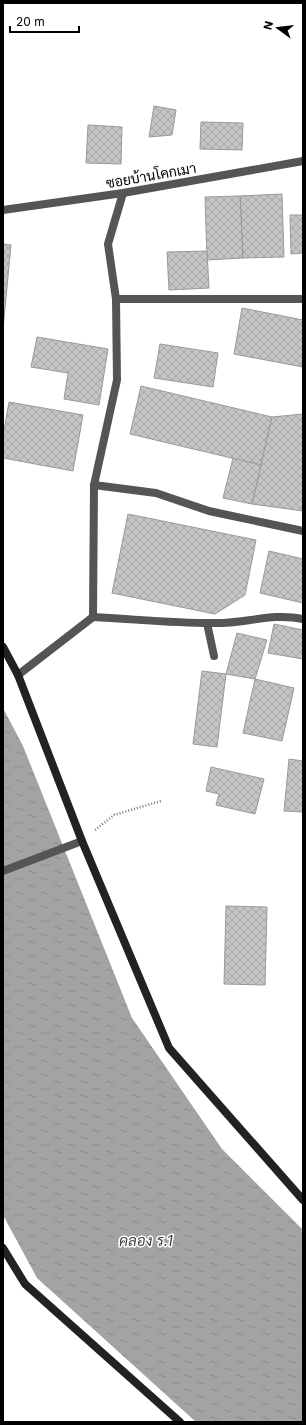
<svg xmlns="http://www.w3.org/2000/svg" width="306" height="1425" font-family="Inter,Sarabun,sans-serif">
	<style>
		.water { fill: url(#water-ripples) }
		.building { fill: url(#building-cross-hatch); stroke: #999 }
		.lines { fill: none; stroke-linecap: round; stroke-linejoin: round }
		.path { stroke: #777; stroke-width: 2.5; stroke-dasharray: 1 2; stroke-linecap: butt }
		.lane { stroke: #555; stroke-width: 8 }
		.street { stroke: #555; stroke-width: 8 }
		.secondary { stroke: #222; stroke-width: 8 }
		.labels { text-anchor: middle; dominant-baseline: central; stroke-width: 3; stroke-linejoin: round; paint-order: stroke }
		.street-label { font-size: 14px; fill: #000; stroke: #fff }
		.water-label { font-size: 15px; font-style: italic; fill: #444; stroke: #fff }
	</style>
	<defs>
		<pattern id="water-ripples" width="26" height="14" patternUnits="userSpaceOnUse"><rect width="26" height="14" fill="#a3a3a3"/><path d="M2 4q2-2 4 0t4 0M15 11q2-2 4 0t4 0" fill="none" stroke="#8b8b8b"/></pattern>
		<pattern id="building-cross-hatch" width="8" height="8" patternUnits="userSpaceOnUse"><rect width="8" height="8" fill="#c4c4c4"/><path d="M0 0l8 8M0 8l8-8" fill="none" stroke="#a7a7a7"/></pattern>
	</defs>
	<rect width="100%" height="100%" fill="#fff"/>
	<polygon class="water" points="3,708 23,746 132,1018 222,1149 303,1230 303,1422 196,1422 37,1278 3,1215"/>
	<g class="building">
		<polygon points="154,106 176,110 172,135 149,137"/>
		<polygon points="201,122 243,123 242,150 200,149"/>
		<polygon points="88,125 122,127 121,164 86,163"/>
		<polygon points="282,194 284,257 243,258 240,196"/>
		<polygon points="240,196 243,258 207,260 205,197"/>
		<polygon points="290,215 303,215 303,253 291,254"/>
		<polygon points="3,244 11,245 3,329"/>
		<polygon points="207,251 209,288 169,290 167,252"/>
		<polygon points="242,308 303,320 303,367 234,354"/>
		<polygon points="37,337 108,349 99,405 64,399 68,373 31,367"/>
		<polygon points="160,344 218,353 213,387 154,378"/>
		<polygon points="141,386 272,417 261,465 130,434"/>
		<polygon points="9,402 83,415 73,471 3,458 3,436"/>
		<polygon points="303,414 303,511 252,504 272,417"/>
		<polygon points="233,458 261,465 252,504 223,498"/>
		<polygon points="128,514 256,540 245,595 215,614 112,593"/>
		<polygon points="269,551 303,559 303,603 260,593"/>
		<polygon points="274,624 303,630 303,659 268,653"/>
		<polygon points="237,633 267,640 255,679 226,674"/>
		<polygon points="202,671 226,674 217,747 193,744"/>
		<polygon points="255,679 294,688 282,741 243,733"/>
		<polygon points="289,759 303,761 303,812 284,811"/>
		<polygon points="211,767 264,779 255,814 216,805 219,794 206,791"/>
		<polygon points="226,906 267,907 265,985 224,984"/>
	</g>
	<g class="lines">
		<polyline class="path" points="95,830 114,815 161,801"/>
		<polyline class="lane" points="94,485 156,493 209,511 303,531"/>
		<g class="street">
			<polyline points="3,210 123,193 303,161"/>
			<polyline points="116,299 303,299"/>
			<path d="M93,617C135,619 179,624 221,623C250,622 274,613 303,619"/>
			<polyline points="207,623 214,656"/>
			<polyline points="18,675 93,617 94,485 117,380 116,299 108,244 123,193"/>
			<polyline points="3,871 82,841"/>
		</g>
		<g class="secondary">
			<polyline points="3,647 18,675 82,841 169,1048 303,1200"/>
			<polyline points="3,1248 25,1284 180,1422"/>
		</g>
	</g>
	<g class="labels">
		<g class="street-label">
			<text transform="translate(151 175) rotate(-10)">ซอยบ้านโคกเมา</text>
		</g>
		<g class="water-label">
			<text x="146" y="1240">คลอง ร.1</text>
		</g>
	</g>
	<rect width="306" height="1425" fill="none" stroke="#000000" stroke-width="8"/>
	<g transform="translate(278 28) rotate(285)" stroke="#ffffff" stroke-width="3" paint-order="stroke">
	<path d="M0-3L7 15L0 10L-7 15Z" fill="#000000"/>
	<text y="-6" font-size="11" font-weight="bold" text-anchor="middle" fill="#000000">N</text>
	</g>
	<path d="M10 26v6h69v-6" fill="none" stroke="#000000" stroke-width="2"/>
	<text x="16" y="26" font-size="12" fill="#000000" stroke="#ffffff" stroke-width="3" paint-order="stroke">20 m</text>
</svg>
